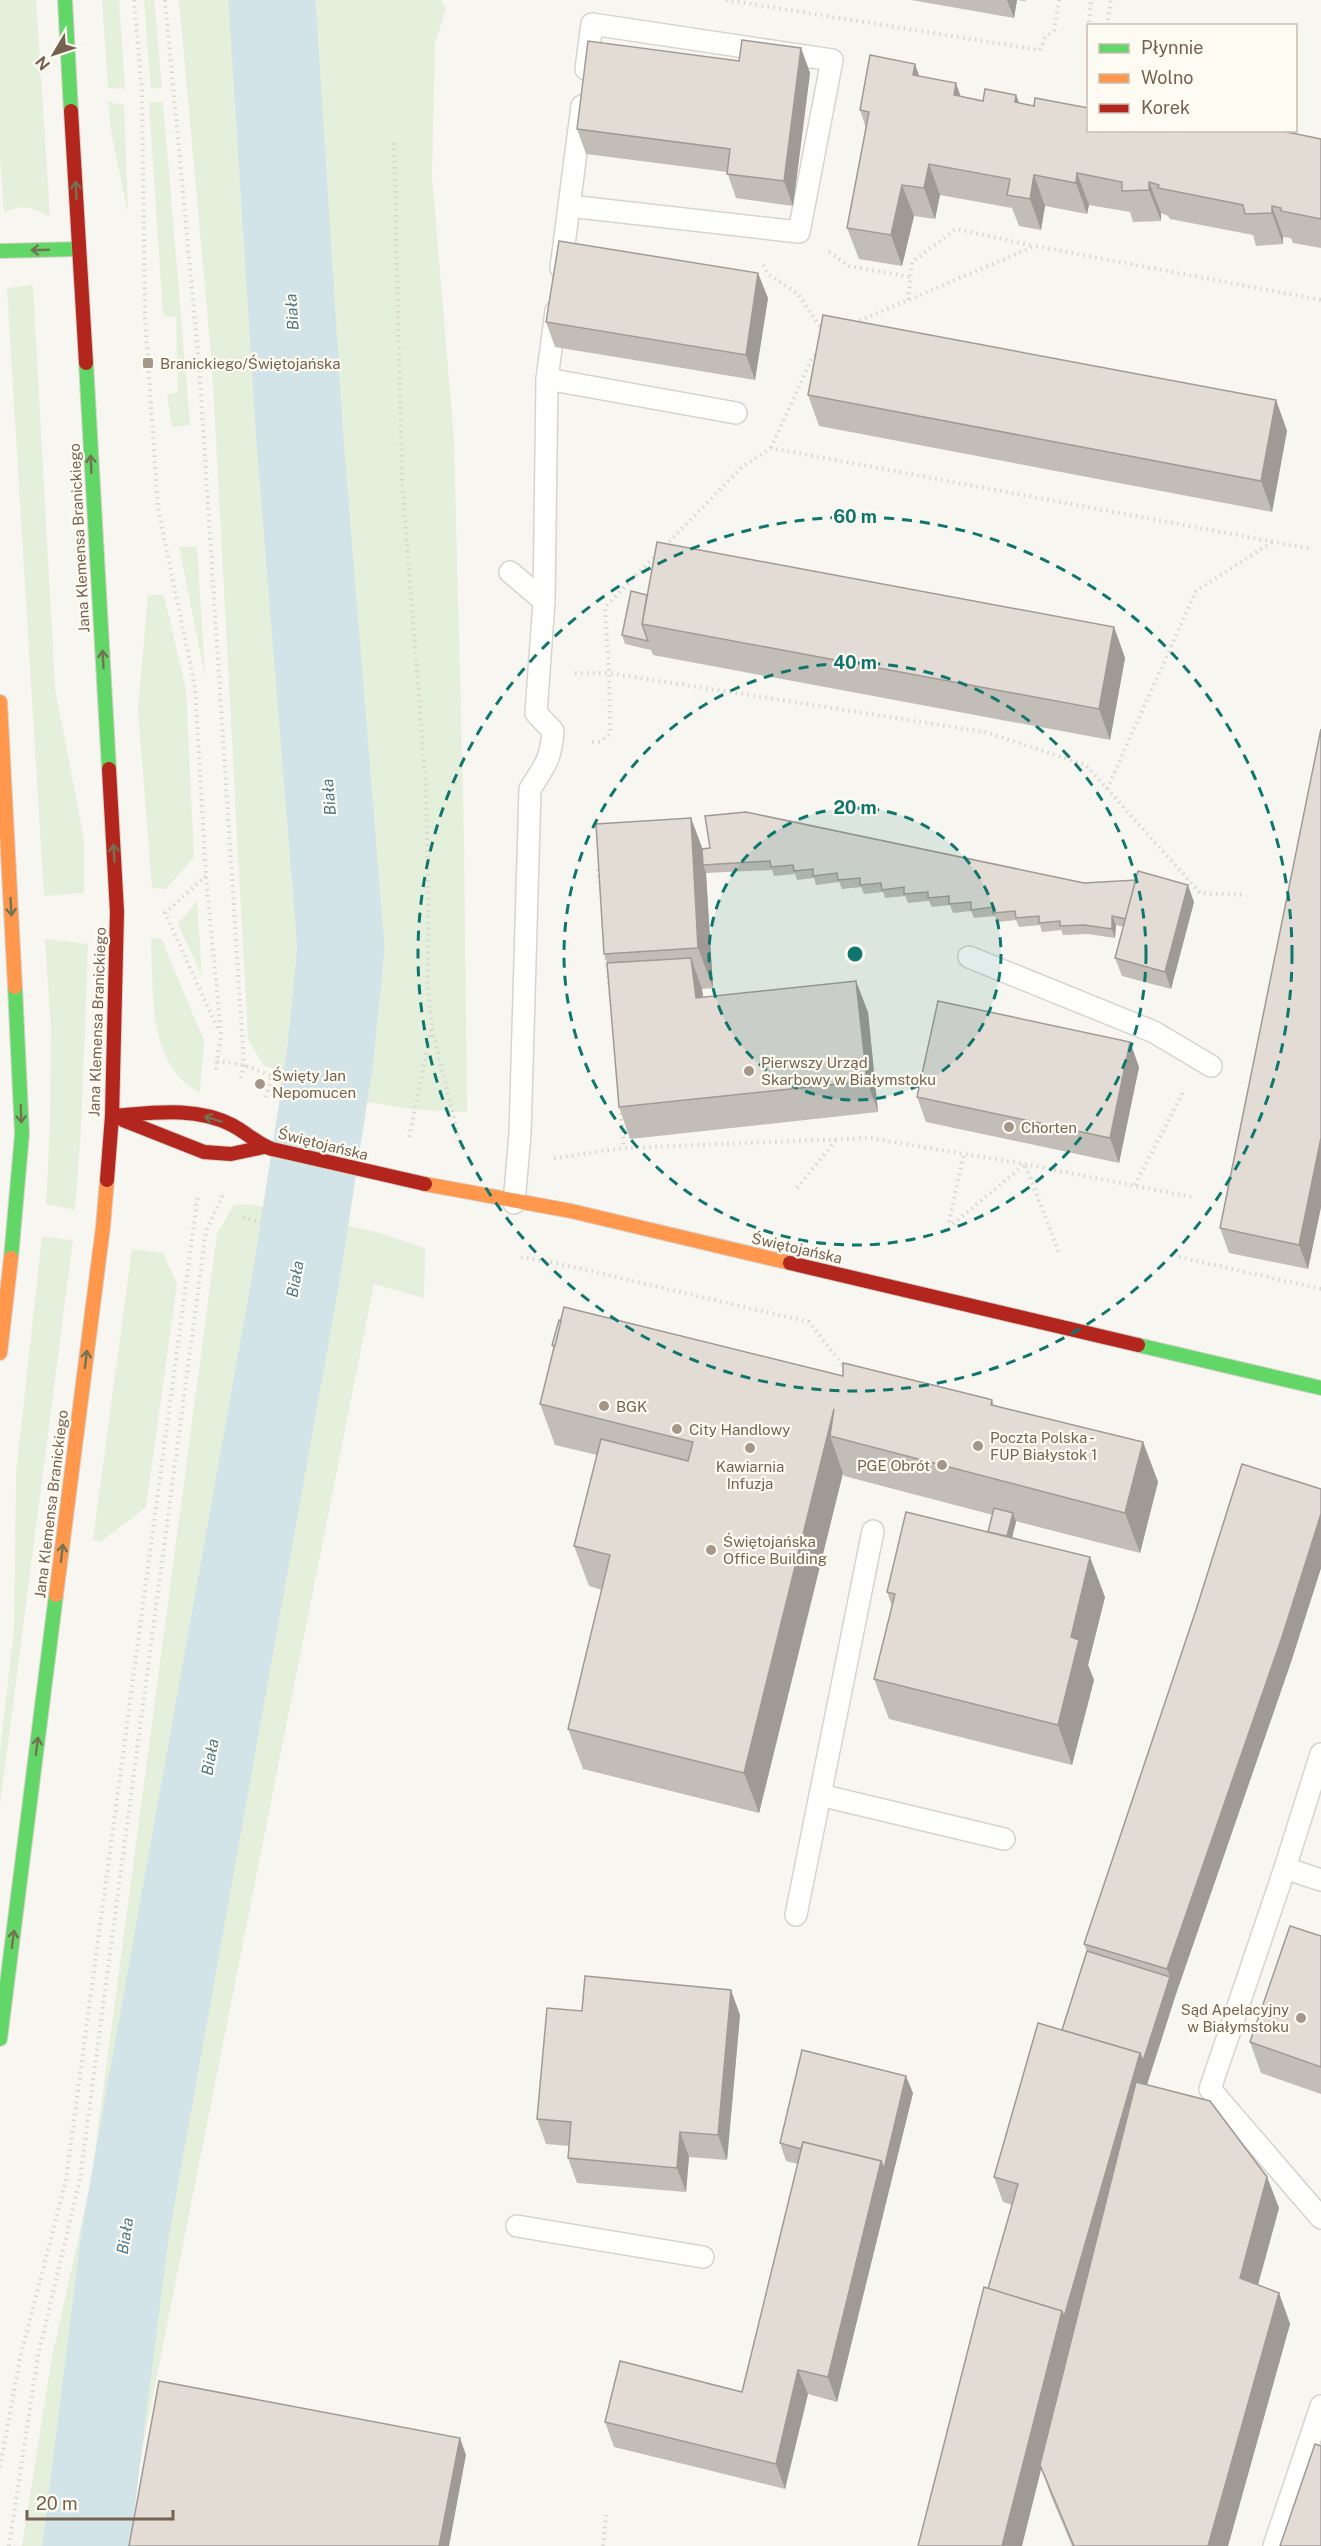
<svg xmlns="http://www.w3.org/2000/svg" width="1321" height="2546" font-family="'Public Sans',sans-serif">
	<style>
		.green { fill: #e4efdc }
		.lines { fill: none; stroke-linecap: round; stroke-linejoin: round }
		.river { stroke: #d2e4e8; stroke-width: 87 }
		.lane-casing { stroke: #d8d3ce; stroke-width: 24 }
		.fast-casing { stroke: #d6d2cb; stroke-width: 16 }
		.slow-casing { stroke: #d6d2cb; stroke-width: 16 }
		.jam-casing { stroke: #d6d2cb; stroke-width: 16 }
		.path { stroke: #dad6d1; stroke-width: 4; stroke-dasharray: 1.5 4.5; stroke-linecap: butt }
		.lane { stroke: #fefefd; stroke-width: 21 }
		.fast { stroke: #63d668; stroke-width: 14 }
		.slow { stroke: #ff974d; stroke-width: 14 }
		.jam { stroke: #b3261e; stroke-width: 14 }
		.wall { fill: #c3bdb7 }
		.shaded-wall { fill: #9f9a95 }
		.building { fill: #e3dcd5; stroke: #9f9a95; stroke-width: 1.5 }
		.oneway { stroke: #737354 }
		.ring { fill: none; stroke: #0f766e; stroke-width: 3; stroke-dasharray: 10 8 }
		.poi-dot { fill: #a49689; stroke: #fefbf3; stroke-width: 2 }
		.labels { text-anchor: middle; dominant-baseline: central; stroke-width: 4.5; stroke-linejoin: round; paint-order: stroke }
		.poi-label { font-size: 15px; fill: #766251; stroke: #fefbf3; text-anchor: start }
		.street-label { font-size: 15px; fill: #766251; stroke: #fefbf3 }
		.water-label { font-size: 16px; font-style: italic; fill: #4c7786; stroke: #fefbf3 }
		.centre { fill: #0f766e; stroke: #fefbf3; stroke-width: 3 }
		.ring-label { font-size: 18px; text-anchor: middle; font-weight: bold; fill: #0f766e; stroke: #fefbf3; stroke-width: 4.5; stroke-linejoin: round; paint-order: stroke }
	</style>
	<rect width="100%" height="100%" fill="#f8f6f0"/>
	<g class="green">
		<path d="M0,0h36l14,217c-19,-11 -26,-13 -46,-5l-4,-56z"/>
		<path d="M102,0h17l6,89 -17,-1z"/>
		<path d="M144,0h10l8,87 -11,2z"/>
		<path d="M179,0h262l5,9 -11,34 -3,133 22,264 10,397 3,275 -49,-2 -93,-15 -19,-46 11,47 -39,-8 5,-17 -19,-5 -16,-27 -36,-673z"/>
		<path d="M108,102l16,3 4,108 -17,-82z"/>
		<path d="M149,102h14l27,323 -18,2 -5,-32 11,-3 -2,-75 -13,-2z"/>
		<path d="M33,285l22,404 29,150v54l-40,3 -37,-608z"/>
		<path d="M179,546l18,1 8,130z"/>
		<path d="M164,595l22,95 8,167 -28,32 -14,-1 -14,-178 10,-115z"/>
		<path d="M197,901l5,75 -24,-52z"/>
		<path d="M161,938l43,103 -4,52c-54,-30 -46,-100 -49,-154z"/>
		<path d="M45,939l43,5 -7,186 -6,80 -29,-6 4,-77 1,-99z"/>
		<path d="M250,1204l130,29 45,15 -1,50 -50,-14 -251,1262h-101l30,-189 39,-175 126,-948 17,-29z"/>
		<path d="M42,1237l31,3 -73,565v-56l14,-118 2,-157z"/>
		<path d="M132,1249l31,4 14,31 -31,223 -46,35 -7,-2z"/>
	</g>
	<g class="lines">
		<path class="river" d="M86,2546l39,-312 172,-962 33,-214 11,-110 -41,-507 -28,-441"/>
		<g class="lane-casing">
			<g id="lane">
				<path d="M569,206l230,26 33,-172 -240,-36 -6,45"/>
				<path d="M561,268l21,-162"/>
				<path d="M547,379l189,34"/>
				<path d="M510,572l34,29"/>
				<path d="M969,957l185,75 57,34"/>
				<path d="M514,1203l6,-69 10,-345c15,-24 21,-29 23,-58l-17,-18 8,-112 3,-222 9,-68"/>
				<path d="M1321,1754l-36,114 36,12"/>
				<path d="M820,1795l184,44"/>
				<path d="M1285,1868l-75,221 111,129"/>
				<path d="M796,1915l77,-384"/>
				<path d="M517,2226l186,31"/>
				<path d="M1274,2546l47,-140"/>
			</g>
		</g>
		<g class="fast-casing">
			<g id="fast">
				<path d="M65,0l6,111"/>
				<path d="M0,251l79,-2"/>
				<path d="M86,363l23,406"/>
				<path d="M11,1258l11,-124 -7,-147"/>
				<path d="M1138,1345l183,43"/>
				<path d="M0,2039l56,-444"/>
			</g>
		</g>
		<g class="slow-casing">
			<g id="slow">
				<path d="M0,702l15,285"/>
				<path d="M425,1184l146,27 219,52"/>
				<path d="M0,1353l11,-95"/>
				<path d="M56,1595l47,-368 4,-47"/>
			</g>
		</g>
		<g class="jam-casing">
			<g id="jam">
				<path d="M71,111l15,252"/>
				<path d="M112,1116c40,-3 83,-10 120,9 14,7 25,19 40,24l153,35"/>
				<path d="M123,1120l81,32 27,2 33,-7"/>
				<path d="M107,1180l5,-64 5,-204 -8,-143"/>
				<path d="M790,1263l348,82"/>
			</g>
		</g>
		<g class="path">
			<path d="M134,0l8,91 3,226 13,191 37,179 11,189 15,158 -6,40"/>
			<path d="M165,0l34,364 45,701 -4,16"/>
			<path d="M726,0l314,50 5,-12 9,-8 5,-30"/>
			<path d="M1089,22l2,-22"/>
			<path d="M1107,26l4,-26"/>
			<path d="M394,143l8,337 24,308 3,139 -2,53 5,46 -23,112"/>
			<path d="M829,252l20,14 61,11"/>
			<path d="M763,265l5,9 30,20 25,37"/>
			<path d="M908,300l4,-38 44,-33 78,17"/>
			<path d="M854,323l181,-77 286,54"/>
			<path d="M771,448l41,-90 6,-6"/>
			<path d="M665,546l77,-79 29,-19 541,101"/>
			<path d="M658,553l-53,54 4,66 376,59 101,33 114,128 46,2"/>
			<path d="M575,673h34l1,61 -10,8h-11"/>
			<path d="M1107,789l89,-198 76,-49"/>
			<path d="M598,869l3,25"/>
			<path d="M206,876l-41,37 54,118"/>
			<path d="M606,958l5,46"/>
			<path d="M432,1029l29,118"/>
			<path d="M217,1061l27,4 28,11 -6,21"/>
			<path d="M620,1107l4,41"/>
			<path d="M554,1158l70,-10 245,-10 156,26 166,33"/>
			<path d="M1135,1185l49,-95"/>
			<path d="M797,1188l40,-49"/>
			<path d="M243,1217l20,6"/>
			<path d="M949,1222l15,-69"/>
			<path d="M953,1224l72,-60 34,89"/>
			<path d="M521,1257l35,6 253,59 34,43"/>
			<path d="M1179,1257l142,32"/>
			<path d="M0,2467l20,-109 46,-178 132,-986"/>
			<path d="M9,2546l29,-190 42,-177 126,-948 17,-36"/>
			<path d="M603,2546l3,-31"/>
		</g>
		<use href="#lane" class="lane"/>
		<use href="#fast" class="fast"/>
		<use href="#slow" class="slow"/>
		<use href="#jam" class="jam"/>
	</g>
	<g class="wall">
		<path d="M911,0h115l-1,1 -8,-1 -3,18z"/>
		<path d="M801,48l9,25 -17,133 -57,-8 -9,-26 -141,-18 -9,-25 162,-68z"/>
		<path d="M919,76l41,20 23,5 33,-6 3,8 15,3 54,2 233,31v109l-28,-5 -2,-5 -8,-1v7l-27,2 -3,-11 -83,-16 -2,-3 -7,-3v8l-28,1 -3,-10 -41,-7 -2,9 -42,-8 -4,24 -22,-4 -7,-18 -72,-13 -5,24 -21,-3 -12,50 -43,-7 -12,-31 19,-100 -6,-18z"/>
		<path d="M768,298l-13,82 -200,-33 -9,-25z"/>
		<path d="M808,395l468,5 11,31 -15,81 -453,-86z"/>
		<path d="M647,595l467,32 11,31 -15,82 -457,-85 -2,-5 -26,-6 -3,-9z"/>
		<path d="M1321,729v478l-13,62 -79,-16 -9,-25z"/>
		<path d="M702,849l382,34 110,19 -23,87 -49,-13 -7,-18 9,-31 -8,-2 -1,13 -27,-4 -25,1 -2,-5 -19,2 -2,-7 -21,2 -3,-7 -19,2 -2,-6 -21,2 -3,-7 -18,2 -3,-8 -18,2 -3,-6 -21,2 -3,-7 -20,2 -2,-6 -19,2 -3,-7 -19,2 -3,-7 -23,3 -2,-7 -17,2 -2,-6 -21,2 -2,-6 -66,3 7,115 -11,1 1,9 165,14 10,100 -248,27 -11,-32 -12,-144 -3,-9z"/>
		<path d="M1130,1042l9,25 -20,96 -193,-41 -9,-25z"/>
		<path d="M552,1345l291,31 149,24 2,5 149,37 15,40 -18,71 -125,-32 1,1 -4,16 93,59 -17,68 6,15 -22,85 -183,-46 -15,-40 18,-73 -5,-14 101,-60 5,-17 -149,-39 -1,-3 -84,340 -176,-44 -15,-40 34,-139 -13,-4 -15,-40 23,-91 -42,-10 -15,-41 14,-53z"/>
		<path d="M1321,1489v79l-30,94 -115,332 -29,91 120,92 12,31 -21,77 21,8 11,31 -62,222h-156l-21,-50 -10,-28 -53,-179 24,-84 -9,-3 -9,-25 68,-147 25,-79 -3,-7z"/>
		<path d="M1321,1936v158l-60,-21 -11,-31z"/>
		<path d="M582,2011l158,4 -13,145 -38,-3 -3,35 -109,-9 -9,-25 1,-12 -23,-2 -9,-25z"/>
		<path d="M913,2093l-76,309 -29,-8 -23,95 -171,-42 -9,-25 137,-30 56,-228 -12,-3 -6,-18z"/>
	</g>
	<g class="shaded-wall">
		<path d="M1007,0h10l-3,18z"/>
		<path d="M801,48l9,25 -17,133 -9,-25z"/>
		<path d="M915,64l11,31 -13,-20z"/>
		<path d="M956,83l11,32 -13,-20z"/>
		<path d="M1016,95l12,31 -13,-24z"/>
		<path d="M929,164l11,31 -5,24 -11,-31z"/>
		<path d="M1077,173l12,32 -2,9 -11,-31z"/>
		<path d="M1034,175l11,31 -4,24 -11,-31z"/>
		<path d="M1149,182l12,31v8l-12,-31z"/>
		<path d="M902,185l12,31 -12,50 -11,-31z"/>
		<path d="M1272,206l11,31v7l-11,-31z"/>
		<path d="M758,273l10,25 -13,82 -9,-25z"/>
		<path d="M1276,400l11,31 -15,81 -11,-31z"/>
		<path d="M1114,627l11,31 -15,82 -11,-31z"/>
		<path d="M691,818l15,40 -3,7 3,8 7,115 -15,-40z"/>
		<path d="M1188,885l6,17 -23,87 -6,-17z"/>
		<path d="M1112,916l4,9 -1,13 -3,-9z"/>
		<path d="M691,958l11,31 6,41 -12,-32z"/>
		<path d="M856,981l12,31 10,100 -11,-31z"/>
		<path d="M1130,1042l9,25 -20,96 -9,-25z"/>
		<path d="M1321,1138v69l-13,62 -9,-24z"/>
		<path d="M834,1409l-4,27 13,37 -84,340 -15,-40z"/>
		<path d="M1143,1442l15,40 -18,71 -15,-40z"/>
		<path d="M1013,1513l3,9 -13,50 -3,-9z"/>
		<path d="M1321,1514v54l-30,94 -115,332 -27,84 -76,264 -51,204h-20l60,-235 78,-258 30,-76 -3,-8z"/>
		<path d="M1090,1557l15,40 -17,68 6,15 -22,85 -14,-40 13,-88z"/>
		<path d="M731,1990l9,25 -13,145 -9,-25z"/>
		<path d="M906,2076l7,17 -76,309 -9,-25 53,-216z"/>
		<path d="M680,2132l9,25 -3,35 -9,-24z"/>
		<path d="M1267,2177l12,31 -28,102 -11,-32z"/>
		<path d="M1279,2293l11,31 -62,222h-20z"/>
		<path d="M798,2370l10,24 -23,95 -9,-25z"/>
		<path d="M460,2438l6,17 -17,91h-10z"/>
	</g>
	<g class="building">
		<path d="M742,40l59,8 -17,133 -57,-7 3,-25 -153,-20 11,-88 151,20z"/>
		<path d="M870,55l45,9 -2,11 43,8 -2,12 29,6 2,-12 31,6 -1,7 19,4 1,-8 53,10 1,-1v23h188l44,9v80l-40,-8v-3l-9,-2v7l-27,1 -2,-9 -85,-17 1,-3 -10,-3v8l-27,1v-9l-45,-9 -1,10 -42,-8 -4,24 -23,-4 3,-16 -81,-15 -5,24 -22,-3 -11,50 -44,-7 22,-116 -9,-2z"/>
		<path d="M559,241l199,32 -12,82 -200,-33z"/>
		<path d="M823,315l453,85 -15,81 -453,-86z"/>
		<path d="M657,542l457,85 -15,82 -457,-85z"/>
		<path d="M631,591l16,4 -5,29 6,17 -26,-6z"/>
		<path d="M1321,729v409l-22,107 -79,-17z"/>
		<path d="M746,812l338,71 52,-3 -10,39 -14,-3v13l-28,-4 -24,1v-5l-21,2v-7l-23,2 -1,-7 -22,2v-6l-22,3v-8l-22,2v-8l-21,2v-6l-24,2v-7l-22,3 -1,-7 -21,2v-7l-22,2 -1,-7 -24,3v-7l-19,2 -1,-6 -22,2 -1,-6 -67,4 -1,-16 8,-1 -5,-32z"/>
		<path d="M691,818l7,130 -94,6 -8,-130z"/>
		<path d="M1138,871l50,14 -23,87 -50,-14z"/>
		<path d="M691,958l5,40 160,-17 11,100 -248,26 -12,-144z"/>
		<path d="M938,1001l192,41 -20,96 -193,-41z"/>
		<path d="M564,1307l279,69v-13l5,1 141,35 3,1 -1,5 152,37 -18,71 -295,-77 4,-27 -90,364 -176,-44 42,-174 -36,-9 27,-107 87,22 5,-19 -153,-38z"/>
		<path d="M559,1320l2,1 -6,25 -3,-1z"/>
		<path d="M1242,1464l79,25v25l-39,123 -115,332 -83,-25 112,-334z"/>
		<path d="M994,1508l19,5 -6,23 -19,-4z"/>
		<path d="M906,1512l184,45 -19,80 8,3 -21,85 -184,-46 21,-85 -8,-2z"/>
		<path d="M1290,1926l31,10v131l-71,-25z"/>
		<path d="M1087,1951l83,26 -27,84 -3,-8 -78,-23z"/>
		<path d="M585,1976l146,14 -13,145 -38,-3 -3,36 -109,-10 3,-36 -34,-3 10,-111 35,3z"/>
		<path d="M1038,2023l102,30 -76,264 -2,-6 -74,-22 30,-105 -24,-7z"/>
		<path d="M802,2050l104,26 -22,93 -3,-8 -78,-19 -2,7 -21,-6z"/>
		<path d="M1136,2082l74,19 57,76 -27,101 39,15 -71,253h-134l-34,-81z"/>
		<path d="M803,2142l78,19 -53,216 -30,-7 -22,94 -171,-42 15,-61 122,31z"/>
		<path d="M984,2287l78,24 -60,235h-84z"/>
		<path d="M159,2381l301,57 -21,108h-310z"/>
		<path d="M1315,2444l6,2v100h-41z"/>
	</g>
	<defs><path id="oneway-shaft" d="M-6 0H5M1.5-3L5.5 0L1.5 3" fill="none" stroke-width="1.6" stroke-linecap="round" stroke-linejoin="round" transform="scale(1.5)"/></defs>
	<g class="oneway">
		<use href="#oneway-shaft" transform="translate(76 190) rotate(-93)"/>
		<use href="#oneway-shaft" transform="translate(40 250) rotate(178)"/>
		<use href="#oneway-shaft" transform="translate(91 464) rotate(-93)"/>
		<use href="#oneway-shaft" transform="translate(103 659) rotate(-93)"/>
		<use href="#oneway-shaft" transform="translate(114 853) rotate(-93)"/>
		<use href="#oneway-shaft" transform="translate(11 907) rotate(87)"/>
		<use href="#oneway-shaft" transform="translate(21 1114) rotate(88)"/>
		<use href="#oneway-shaft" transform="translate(213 1119) rotate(-163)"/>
		<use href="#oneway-shaft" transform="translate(86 1359) rotate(-83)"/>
		<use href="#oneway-shaft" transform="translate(62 1553) rotate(-83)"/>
		<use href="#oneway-shaft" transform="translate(37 1746) rotate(-83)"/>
		<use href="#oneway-shaft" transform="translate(13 1939) rotate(-83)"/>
	</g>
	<circle cx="855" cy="954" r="146" fill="#0f766e" fill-opacity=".12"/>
	<g class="ring">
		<circle cx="855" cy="954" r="146"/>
		<circle cx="855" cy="954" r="291"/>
		<circle cx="855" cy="954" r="437"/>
	</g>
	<g class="poi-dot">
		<rect x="142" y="357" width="12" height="12" rx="3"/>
		<circle cx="749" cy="1071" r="6"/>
		<circle cx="260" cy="1084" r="6"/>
		<circle cx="1009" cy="1127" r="6"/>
		<circle cx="604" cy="1406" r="6"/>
		<circle cx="677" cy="1429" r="6"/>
		<circle cx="978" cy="1446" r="6"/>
		<circle cx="750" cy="1448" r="6"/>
		<circle cx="942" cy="1465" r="6"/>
		<circle cx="711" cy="1550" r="6"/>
		<circle cx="1301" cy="2018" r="6"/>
	</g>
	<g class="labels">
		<g class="poi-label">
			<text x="160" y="363">Branickiego/Świętojańska</text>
			<text x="761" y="1062">Pierwszy Urząd<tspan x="761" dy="17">Skarbowy w Białymstoku</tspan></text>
			<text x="272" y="1075">Święty Jan<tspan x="272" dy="17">Nepomucen</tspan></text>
			<text x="1021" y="1127">Chorten</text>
			<text x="616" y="1406">BGK</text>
			<text x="689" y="1429">City Handlowy</text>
			<text x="990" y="1437">Poczta Polska -<tspan x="990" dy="17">FUP Białystok 1</tspan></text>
			<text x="930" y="1465" text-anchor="end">PGE Obrót</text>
			<text x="750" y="1466" text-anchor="middle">Kawiarnia<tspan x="750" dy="17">Infuzja</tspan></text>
			<text x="723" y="1541">Świętojańska<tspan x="723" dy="17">Office Building</tspan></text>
			<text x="1289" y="2009" text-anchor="end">Sąd Apelacyjny<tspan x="1289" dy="17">w Białymstoku</tspan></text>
		</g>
		<g class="street-label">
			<text transform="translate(79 538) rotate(-93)">Jana Klemensa Branickiego</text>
			<text transform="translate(97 1022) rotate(-88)">Jana Klemensa Branickiego</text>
			<text transform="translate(323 1144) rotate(14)">Świętojańska</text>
			<text transform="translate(797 1248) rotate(13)">Świętojańska</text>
			<text transform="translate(51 1504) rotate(-83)">Jana Klemensa Branickiego</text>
		</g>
		<g class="water-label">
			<text transform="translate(292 312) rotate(-94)">Biała</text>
			<text transform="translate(329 797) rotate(-95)">Biała</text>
			<text transform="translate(295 1279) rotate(-80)">Biała</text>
			<text transform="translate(210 1757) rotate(-80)">Biała</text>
			<text transform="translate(125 2236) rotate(-81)">Biała</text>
		</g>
	</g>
	<circle cx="855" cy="954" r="9" class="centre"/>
	<g class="ring-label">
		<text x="855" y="523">60 m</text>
		<text x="855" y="669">40 m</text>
		<text x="855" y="814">20 m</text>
	</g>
	<rect x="1087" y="24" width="210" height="108" fill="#fefbf3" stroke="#c8beb2" stroke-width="1.5"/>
	<rect x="1099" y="44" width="30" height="9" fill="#63d668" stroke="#c8beb2" stroke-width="1.5"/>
	<text x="1141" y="54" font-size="18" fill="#766251">Płynnie</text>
	<rect x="1099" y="74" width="30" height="9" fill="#ff974d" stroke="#c8beb2" stroke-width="1.5"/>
	<text x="1141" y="84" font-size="18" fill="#766251">Wolno</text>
	<rect x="1099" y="104" width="30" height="9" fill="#b3261e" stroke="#c8beb2" stroke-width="1.5"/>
	<text x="1141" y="114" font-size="18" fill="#766251">Korek</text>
	<g transform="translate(54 54) rotate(231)" stroke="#fefbf3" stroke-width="4.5" paint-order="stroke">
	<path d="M0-4.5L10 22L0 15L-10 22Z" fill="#766251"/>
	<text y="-9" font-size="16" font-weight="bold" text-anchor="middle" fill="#766251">N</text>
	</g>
	<path d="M27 2510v9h146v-9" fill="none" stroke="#766251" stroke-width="3"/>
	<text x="36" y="2510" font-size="18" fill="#766251" stroke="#fefbf3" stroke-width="4.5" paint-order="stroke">20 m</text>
</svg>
